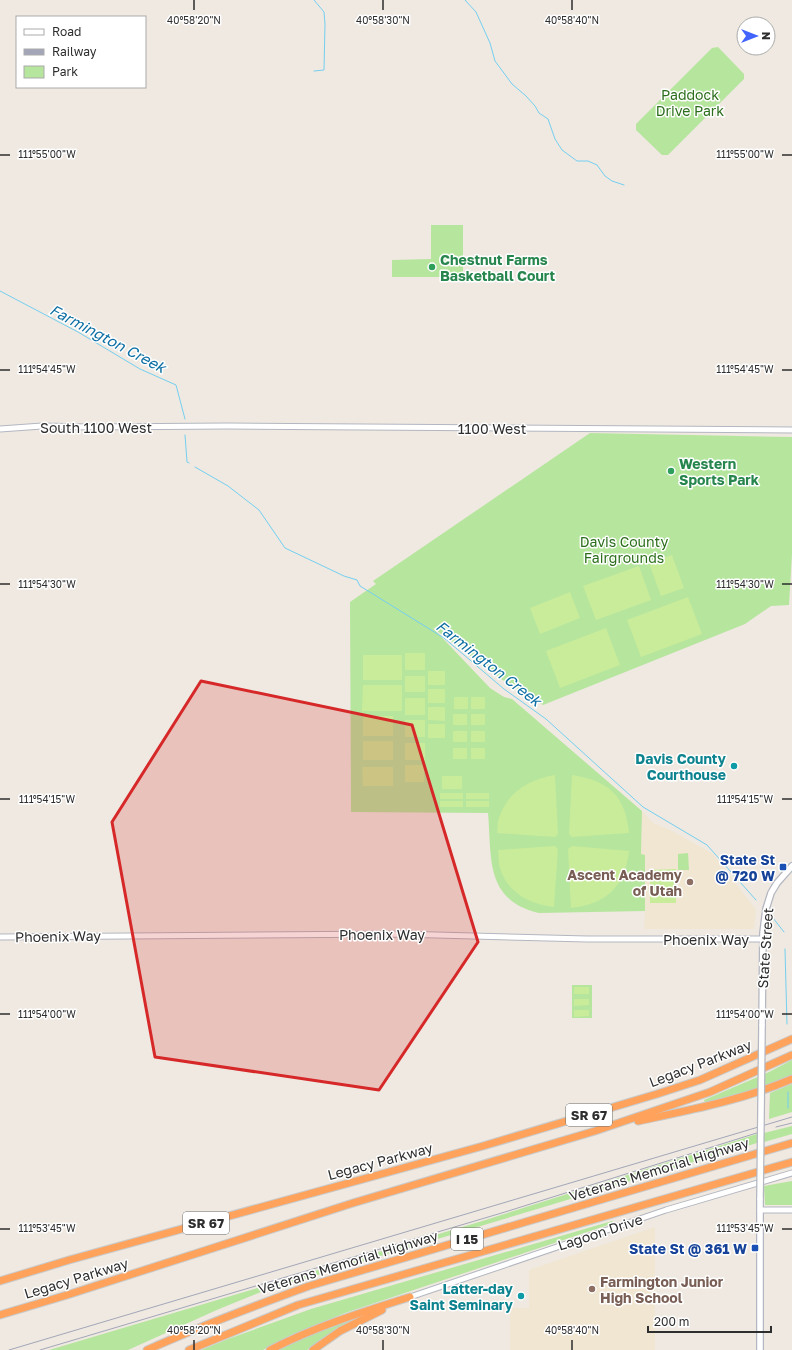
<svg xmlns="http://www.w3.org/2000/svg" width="792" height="1350" font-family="'Golos Text',sans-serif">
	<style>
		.education { fill: #f0e6d1 }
		.green { fill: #b6e59e }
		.pitch { fill: #c9ec9a }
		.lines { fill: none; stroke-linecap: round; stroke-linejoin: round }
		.stream { stroke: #75cff0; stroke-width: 1 }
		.tertiary-casing { stroke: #b4b7c1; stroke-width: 7 }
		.secondary-casing { stroke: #b4b7c1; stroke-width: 8 }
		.motorway-casing { stroke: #c9c9c9; stroke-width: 9 }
		.tertiary { stroke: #fff; stroke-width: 5 }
		.secondary { stroke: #fff; stroke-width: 5.5 }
		.motorway { stroke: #ffa35c; stroke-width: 7 }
		.rail { stroke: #a3a6b8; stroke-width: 1 }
		.secondary-bridge-casing { stroke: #b4b7c1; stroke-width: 8; stroke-linecap: butt }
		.secondary-bridge { stroke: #fff; stroke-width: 5.5 }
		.marked { fill: #d62828; fill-opacity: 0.2; stroke: #d62828; stroke-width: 3; stroke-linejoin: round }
		.ticks { fill: none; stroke: #2e2e2e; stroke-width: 1.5 }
		.leisure-dot { fill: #2e9e5b; stroke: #fff; stroke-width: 1.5 }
		.culture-dot { fill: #0f9aa8; stroke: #fff; stroke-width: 1.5 }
		.transit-dot { fill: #1a4fb4; stroke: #fff; stroke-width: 1.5 }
		.education-dot { fill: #8d6e63; stroke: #fff; stroke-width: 1.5 }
		.labels { text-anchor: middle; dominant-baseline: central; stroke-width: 3; stroke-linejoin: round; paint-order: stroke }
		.shield { fill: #fff; stroke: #6d6d6d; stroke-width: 1 }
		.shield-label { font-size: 13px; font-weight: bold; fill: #2e2e2e }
		.park-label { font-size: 14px; fill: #2c6e1b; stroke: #fff }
		.leisure-label { font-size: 14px; font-weight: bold; fill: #27864d; stroke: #fff; text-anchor: start }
		.street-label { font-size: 14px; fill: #2e2e2e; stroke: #fff }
		.culture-label { font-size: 14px; font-weight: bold; fill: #0d838f; stroke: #fff; text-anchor: end }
		.transit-label { font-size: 14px; font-weight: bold; fill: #164399; stroke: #fff; text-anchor: end }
		.education-label { font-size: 14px; font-weight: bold; fill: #785e54; stroke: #fff; text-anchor: end }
		.water-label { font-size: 15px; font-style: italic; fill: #0d6fa3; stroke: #fff }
		.ticks-label { font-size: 10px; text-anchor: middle; fill: #2e2e2e; stroke: #fff; stroke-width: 3; stroke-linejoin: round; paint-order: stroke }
	</style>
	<rect width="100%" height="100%" fill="#efe9e1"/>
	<g class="education">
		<path d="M642,811l11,12 19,8 41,23 43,56 -2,19h-110l1,-18 -4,-56z"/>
		<path d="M655,1227v123h-145v-42h19v-38z"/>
	</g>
	<g class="green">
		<path d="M718,47l26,27v5l-76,76h-6l-26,-25v-6l76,-76z"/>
		<path d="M431,225h32v52h-71v-17l39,-1z"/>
		<path d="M590,433l202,4v117l-3,51 -18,1 -26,18 -202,81 -42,-26 -69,-52 58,61 14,9 8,2 130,112 -1,43 4,1v56l-106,2c-55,-13 -47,-56 -51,-100l-137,-1 -1,-210 26,-18 -3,-3z"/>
		<path d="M688,853l1,17h-11v-16z"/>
		<rect x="572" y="985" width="20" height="33"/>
		<path d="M792,1060v15l-38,15 -49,13 -1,-3 65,-28z"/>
		<path d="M792,1084v28l-23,7 1,-26z"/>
		<path d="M792,1126v8l-28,8v-9z"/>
		<path d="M757,1134v9l-496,149 -42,17 -91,41h-79l430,-128z"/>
		<path d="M792,1181v24h-27l-1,-19z"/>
		<path d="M612,1221l2,2 -269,90 -56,23 -26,14h-62l27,-11 83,-30z"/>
		<path d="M375,1310l-34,18 -34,22h-33l11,-6z"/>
	</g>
	<g class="pitch">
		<path d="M672,555l12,33 -23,8 -12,-33z"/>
		<path d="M639,566l12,34 -55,20 -13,-34z"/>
		<path d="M570,592l10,26 -40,16 -10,-26z"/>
		<path d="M688,597l14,37 -61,23 -14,-37z"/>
		<path d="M606,628l14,37 -60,23 -14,-37z"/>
		<rect x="405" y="653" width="20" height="17"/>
		<rect x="363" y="655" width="39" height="25"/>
		<rect x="428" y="671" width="17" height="14"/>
		<rect x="405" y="676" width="20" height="16"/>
		<path d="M363,685h39v26h-40z"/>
		<rect x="428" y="689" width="17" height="14"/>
		<rect x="454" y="697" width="14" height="12"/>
		<rect x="471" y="697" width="14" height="12"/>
		<rect x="405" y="698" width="20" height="17"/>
		<path d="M428,707h17v14l-17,-1z"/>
		<rect x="453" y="714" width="14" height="11"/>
		<rect x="471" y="714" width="14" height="11"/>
		<rect x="363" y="716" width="30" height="20"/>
		<rect x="405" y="720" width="20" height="17"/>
		<rect x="428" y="724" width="17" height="14"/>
		<rect x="453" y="731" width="14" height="11"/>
		<rect x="471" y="731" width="14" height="11"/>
		<rect x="363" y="741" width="30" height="19"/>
		<rect x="405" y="743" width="20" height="17"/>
		<rect x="453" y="748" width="14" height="11"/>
		<rect x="471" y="748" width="14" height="11"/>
		<rect x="405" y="765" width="19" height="17"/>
		<path d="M362,767h31v19h-30z"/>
		<path d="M555,775l3,59 -3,3 -58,-4c1,-5 0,-11 2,-15 8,-26 31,-39 56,-43z"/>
		<path d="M572,775c37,6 53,20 57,58l-57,4 -3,-3z"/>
		<rect x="442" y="776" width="20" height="13"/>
		<rect x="440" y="793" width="23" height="6"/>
		<rect x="466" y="793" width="23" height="6"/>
		<rect x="440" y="801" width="23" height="6"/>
		<rect x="466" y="801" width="23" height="6"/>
		<path d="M555,846l3,3 -4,58c-23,-3 -44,-12 -53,-36 -3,-6 -2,-15 -3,-21z"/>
		<path d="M572,846l57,5c-4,36 -23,53 -58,57l-3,-59z"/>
		<path d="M676,869v34h-26v-33z"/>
		<rect x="574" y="987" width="15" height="7"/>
		<path d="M574,999h15v6l-15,1z"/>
		<path d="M574,1010h15v6l-15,1z"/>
	</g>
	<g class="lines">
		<g class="stream">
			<path d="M314,0l10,12 1,12 -1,46 -10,1"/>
			<path d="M465,0l11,12 14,31 5,18 17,23 14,12 9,10 4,7 9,6 7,20 7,11 15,11h11l9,4 8,11 7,5 12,4"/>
			<path d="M0,291l78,41 62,37 36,16 9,34"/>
			<path d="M185,435l2,27 2,1"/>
			<path d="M195,467l33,19 31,24 26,38 59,28 13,4 3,6 84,52 60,51 42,30 97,88 64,38 49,55"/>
			<path d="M773,918l11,14"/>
			<path d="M785,949l2,75"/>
			<path d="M788,1092v16"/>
		</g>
		<g class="tertiary-casing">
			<g id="tertiary">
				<path d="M0,429l42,-3 48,1 138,-1 564,4"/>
				<path d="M0,937l399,-3 188,5h176"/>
				<path d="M760,1210h32"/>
				<path d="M410,1297l256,-87 126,-37"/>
			</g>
		</g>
		<g class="secondary-casing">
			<g id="secondary">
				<path d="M762,1026l1,-93 3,-24 5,-16 6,-10 15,-17"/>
				<path d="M760,1350v-152"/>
			</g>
		</g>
		<g class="motorway-casing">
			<g id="motorway">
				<path d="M638,1121c52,-11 105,-21 154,-42"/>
				<path d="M0,1281l69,-21 414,-114 174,-52 43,-14 92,-41"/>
				<path d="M0,1315l67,-20 286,-92 242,-72 115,-39 82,-37"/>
				<path d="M147,1350c53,-24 107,-44 162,-64l483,-143"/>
				<path d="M189,1350l109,-45 494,-143"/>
				<path d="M270,1350c44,-23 92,-38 140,-53"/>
				<path d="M313,1350l27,-19 42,-21"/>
			</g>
		</g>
		<use href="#tertiary" class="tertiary"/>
		<use href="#secondary" class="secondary"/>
		<use href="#motorway" class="motorway"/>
		<g class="rail">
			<path d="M776,1127l16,-4"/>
			<path d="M9,1350l783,-233"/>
			<path d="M40,1350l465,-138 258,-81"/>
		</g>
		<g class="secondary-bridge-casing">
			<path id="secondary-bridge" d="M760,1198l2,-172"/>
		</g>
		<use href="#secondary-bridge" class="secondary-bridge"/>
	</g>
	<path class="marked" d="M201,681l211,44 66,217 -99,148 -224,-33 -43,-235z"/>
	<path class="ticks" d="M194,0v10M383,0v10M572,0v10M0,155h10M782,155h10M0,370h10M782,370h10M0,584h10M782,584h10M0,799h10M782,799h10M0,1014h10M782,1014h10M0,1229h10M782,1229h10M194,1340v10M383,1340v10M572,1340v10"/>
	<g class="leisure-dot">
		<circle cx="432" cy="267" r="4"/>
		<circle cx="671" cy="471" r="4"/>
	</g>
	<g class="culture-dot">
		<circle cx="734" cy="766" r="4"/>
		<circle cx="521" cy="1296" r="4"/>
	</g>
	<g class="transit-dot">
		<rect x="779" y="863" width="8" height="8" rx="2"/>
		<rect x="751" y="1244" width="8" height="8" rx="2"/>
	</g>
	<g class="education-dot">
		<circle cx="690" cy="882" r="4"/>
		<circle cx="592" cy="1289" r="4"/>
	</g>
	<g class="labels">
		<g class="shield">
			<rect x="566" y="1104" width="46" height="22" rx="3"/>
			<rect x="183" y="1212" width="46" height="22" rx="3"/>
			<rect x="451" y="1228" width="32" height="22" rx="3"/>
		</g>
		<g class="shield-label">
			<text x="589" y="1115">SR 67</text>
			<text x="206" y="1223">SR 67</text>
			<text x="467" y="1239">I 15</text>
		</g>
		<g class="park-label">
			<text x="690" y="94">Paddock<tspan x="690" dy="16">Drive Park</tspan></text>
			<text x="624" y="541">Davis County<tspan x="624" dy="16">Fairgrounds</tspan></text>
		</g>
		<g class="leisure-label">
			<text x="440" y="259">Chestnut Farms<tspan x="440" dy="16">Basketball Court</tspan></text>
			<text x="679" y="463">Western<tspan x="679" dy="16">Sports Park</tspan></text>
		</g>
		<g class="street-label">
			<text x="96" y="427">South 1100 West</text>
			<text x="492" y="428">1100 West</text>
			<text x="382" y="934">Phoenix Way</text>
			<text transform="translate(58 936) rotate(-1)">Phoenix Way</text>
			<text x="706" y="939">Phoenix Way</text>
			<text transform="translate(765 948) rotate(-86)">State Street</text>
			<text transform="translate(700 1063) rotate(-21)">Legacy Parkway</text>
			<text transform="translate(380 1161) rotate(-15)">Legacy Parkway</text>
			<text transform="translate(659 1169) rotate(-17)">Veterans Memorial Highway</text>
			<text transform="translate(600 1232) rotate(-18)">Lagoon Drive</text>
			<text transform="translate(348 1262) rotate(-17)">Veterans Memorial Highway</text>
			<text transform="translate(76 1278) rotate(-17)">Legacy Parkway</text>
		</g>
		<g class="culture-label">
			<text x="726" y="758">Davis County<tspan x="726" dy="16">Courthouse</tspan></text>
			<text x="513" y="1288">Latter-day<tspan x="513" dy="16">Saint Seminary</tspan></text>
		</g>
		<g class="transit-label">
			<text x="775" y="859">State St<tspan x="775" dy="16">@ 720 W</tspan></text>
			<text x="747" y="1248">State St @ 361 W</text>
		</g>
		<g class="education-label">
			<text x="682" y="874">Ascent Academy<tspan x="682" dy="16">of Utah</tspan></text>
			<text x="600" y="1281" text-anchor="start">Farmington Junior<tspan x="600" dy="16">High School</tspan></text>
		</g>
		<g class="water-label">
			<text transform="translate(108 338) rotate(28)">Farmington Creek</text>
			<text transform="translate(489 663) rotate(38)">Farmington Creek</text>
		</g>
	</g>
	<g class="ticks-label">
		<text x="194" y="24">40°58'20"N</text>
		<text x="383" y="24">40°58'30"N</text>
		<text x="572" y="24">40°58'40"N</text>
		<text x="745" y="158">111°55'00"W</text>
		<text x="47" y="158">111°55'00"W</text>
		<text x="745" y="373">111°54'45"W</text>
		<text x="47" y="373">111°54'45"W</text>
		<text x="745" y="588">111°54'30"W</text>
		<text x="47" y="588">111°54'30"W</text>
		<text x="745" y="803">111°54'15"W</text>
		<text x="47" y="803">111°54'15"W</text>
		<text x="745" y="1018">111°54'00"W</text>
		<text x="47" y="1018">111°54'00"W</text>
		<text x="47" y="1232">111°53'45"W</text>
		<text x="745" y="1232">111°53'45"W</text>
		<text x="194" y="1334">40°58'20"N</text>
		<text x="383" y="1334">40°58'30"N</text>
		<text x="572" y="1334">40°58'40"N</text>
	</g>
	<rect x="16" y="16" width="130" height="72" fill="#ffffff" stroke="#ababab"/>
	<rect x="24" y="29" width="20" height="6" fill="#ffffff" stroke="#ababab"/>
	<text x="52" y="36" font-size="12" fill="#2e2e2e">Road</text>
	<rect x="24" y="49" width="20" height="6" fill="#a3a6b8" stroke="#ababab"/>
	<text x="52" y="56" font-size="12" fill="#2e2e2e">Railway</text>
	<rect x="24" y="66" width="20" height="12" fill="#b6e59e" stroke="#ababab"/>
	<text x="52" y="76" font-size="12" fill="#2e2e2e">Park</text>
	<g transform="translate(756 36) rotate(90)"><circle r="19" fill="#ffffff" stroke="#ababab"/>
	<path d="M0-3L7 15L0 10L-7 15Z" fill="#4264fb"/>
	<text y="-6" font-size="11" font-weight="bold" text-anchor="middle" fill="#2e2e2e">N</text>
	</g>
	<path d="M648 1326v6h123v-6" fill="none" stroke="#2e2e2e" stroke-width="2"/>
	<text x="654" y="1326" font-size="12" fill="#2e2e2e" stroke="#ffffff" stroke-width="3" paint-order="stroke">200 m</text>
</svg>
